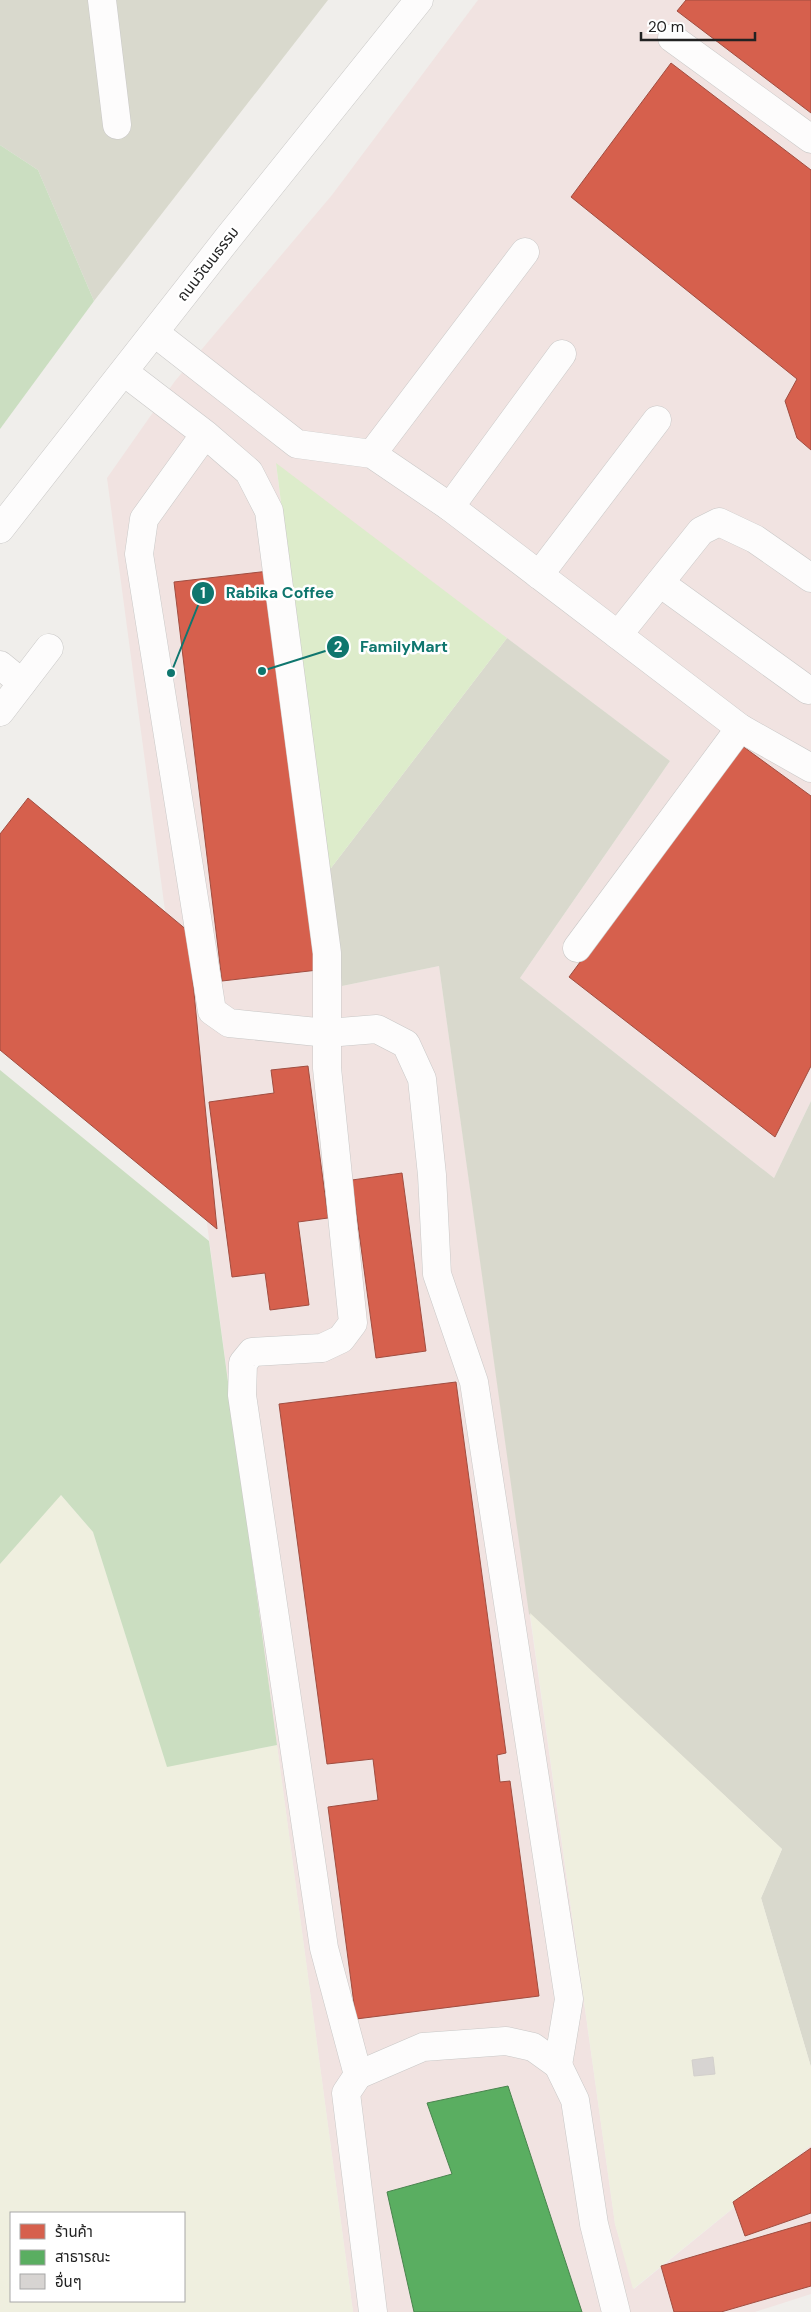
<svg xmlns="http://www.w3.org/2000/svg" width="811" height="2312" font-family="'DM Sans','Noto Sans Thai',sans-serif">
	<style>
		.commercial { fill: #f1e3e1 }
		.construction { fill: #d9d9cd }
		.farmland { fill: #efefdf; fill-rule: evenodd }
		.grass { fill: #ddeccb }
		.forest { fill: #cbdec1 }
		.shops { fill: #d6604d; stroke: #a04d40 }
		.public { fill: #5aae61; stroke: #49844e }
		.building { fill: #d7d4d2; stroke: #d3d0cc }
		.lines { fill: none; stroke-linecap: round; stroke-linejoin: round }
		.minor-casing { stroke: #c9c8c7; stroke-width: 29 }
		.minor { stroke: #fdfcfc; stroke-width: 28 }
		.labels { text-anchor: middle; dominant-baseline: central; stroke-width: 5; stroke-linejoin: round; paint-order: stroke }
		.street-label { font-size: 15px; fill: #222; stroke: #fff }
		.leader { fill: none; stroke: #0f766e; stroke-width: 2 }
		.callout-dot { fill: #0f766e; stroke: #fff; stroke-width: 2 }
		.mark-label { font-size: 15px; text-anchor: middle; font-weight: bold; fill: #fff }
		.callout-label { font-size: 16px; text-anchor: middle; font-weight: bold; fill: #0f766e; stroke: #fff; stroke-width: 5; stroke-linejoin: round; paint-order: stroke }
	</style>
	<rect width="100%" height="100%" fill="#f0eeeb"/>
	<path class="commercial" d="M478,0h333v1101l-37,77 -254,-200 150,-217 -394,-297 66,522 97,-20 176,1258 19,65 177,-144v149l-56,18h-402l-246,-1834 68,-97 157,-186z"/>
	<g class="construction">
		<path d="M0,0h328l-234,301 -56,-131 -38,-25z"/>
		<path d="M507,638l163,123 -150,217 254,200 37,-77v966l-50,-169 21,-49 -253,-235 -90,-648 -97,20 -14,-114z"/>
	</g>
	<g class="farmland">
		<path d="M60,1494l33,38 74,234 110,-21 76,567h-353v-748zM11,2213h173v88h-173z"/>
		<path d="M530,1613l252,236 -21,49 50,169v78l-178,144 -18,-65z"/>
	</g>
	<path class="grass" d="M276,463l231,175 -179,234z"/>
	<g class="forest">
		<path d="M0,145l38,25 56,131 -94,128z"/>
		<path d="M0,1070l209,171 68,504 -110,22 -74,-235 -32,-37 -61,69z"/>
	</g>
	<g class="shops">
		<path d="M686,0h125v113l-134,-102z"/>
		<path d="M671,63l140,107v280l-14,-12 -12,-37 12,-22 -226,-182z"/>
		<path d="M269,571l49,399 -96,11 -48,-399z"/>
		<path d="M741,745l70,51v270l-36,71 -206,-160z"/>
		<path d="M28,798l160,133 29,298 -217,-179v-216z"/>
		<path d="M308,1066l20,152 -30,4 11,83 -39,5 -5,-37 -33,4 -23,-175 65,-9 -3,-23z"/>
		<path d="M402,1173l24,178 -50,7 -24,-178z"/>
		<path d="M456,1382l50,371 -9,2 3,27 10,-1 29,215 -183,23 -28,-212 50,-7 -5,-41 -46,5 -48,-360z"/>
		<path d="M811,2148v65l-66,23 -12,-34z"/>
		<path d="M811,2222v64l-90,26h-47l-13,-46z"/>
	</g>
	<path class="public" d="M508,2086l74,226h-168l-27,-120 65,-18 -25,-71z"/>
	<path class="building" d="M713,2057l2,17 -21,2 -2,-16z"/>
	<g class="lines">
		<g class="minor-casing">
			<g id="minor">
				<path d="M102,0l15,125"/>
				<path d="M672,38l139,101"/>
				<path d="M155,333l142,111 75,10 78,53 290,221 71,40"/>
				<path d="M124,372l81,62 44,38 20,39 58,442v80l-98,-10 -17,-12 -73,-457 5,-35 61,-85"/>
				<path d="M372,454l153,-202"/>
				<path d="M450,507l112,-153"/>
				<path d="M0,529l228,-291 191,-238"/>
				<path d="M539,575l118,-155"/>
				<path d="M660,583l148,107"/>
				<path d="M618,635l83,-104 18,-9 36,17 56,39"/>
				<path d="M0,665l22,18"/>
				<path d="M0,712l49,-64"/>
				<path d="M577,948l163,-220"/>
				<path d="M358,2075l-34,-127 -82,-553 1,-32 9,-11 70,-4 19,-9 12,-16 -26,-255v-35l50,-4 29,15 16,35 10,96 5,99 37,108 95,617 -11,66"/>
				<path d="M373,2312l-27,-219 12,-18 65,-28 83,-6 27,6 25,18 17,35 19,124 22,88"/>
			</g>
		</g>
		<use href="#minor" class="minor"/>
	</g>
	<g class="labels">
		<g class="street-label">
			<text transform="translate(208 264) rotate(-52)">ถนนวัฒนธรรม</text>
		</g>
	</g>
	<path class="leader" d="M171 673L203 593M262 671L338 647"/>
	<g class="callout-dot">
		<circle cx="171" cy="673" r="5"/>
		<circle cx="262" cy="671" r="5"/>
		<circle cx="203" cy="593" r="12"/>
		<circle cx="338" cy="647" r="12"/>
	</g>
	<g class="mark-label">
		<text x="203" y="598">1</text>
		<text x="338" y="652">2</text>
	</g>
	<g class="callout-label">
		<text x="280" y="598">Rabika Coffee</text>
		<text x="404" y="652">FamilyMart</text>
	</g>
	<rect x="10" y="2212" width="175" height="90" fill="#ffffff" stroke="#a7a7a7"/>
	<rect x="20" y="2224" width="25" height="15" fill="#d6604d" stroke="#a7a7a7"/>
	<text x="55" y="2237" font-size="15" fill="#222222">ร้านค้า</text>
	<rect x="20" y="2250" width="25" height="15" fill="#5aae61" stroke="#a7a7a7"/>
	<text x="55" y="2262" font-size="15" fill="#222222">สาธารณะ</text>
	<rect x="20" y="2274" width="25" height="15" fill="#d7d4d2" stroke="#a7a7a7"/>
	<text x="55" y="2287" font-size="15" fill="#222222">อื่นๆ</text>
	<path d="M641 32v8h114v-8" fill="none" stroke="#222222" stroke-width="2.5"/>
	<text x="648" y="32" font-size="15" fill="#222222" stroke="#ffffff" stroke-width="4" paint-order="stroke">20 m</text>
</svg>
